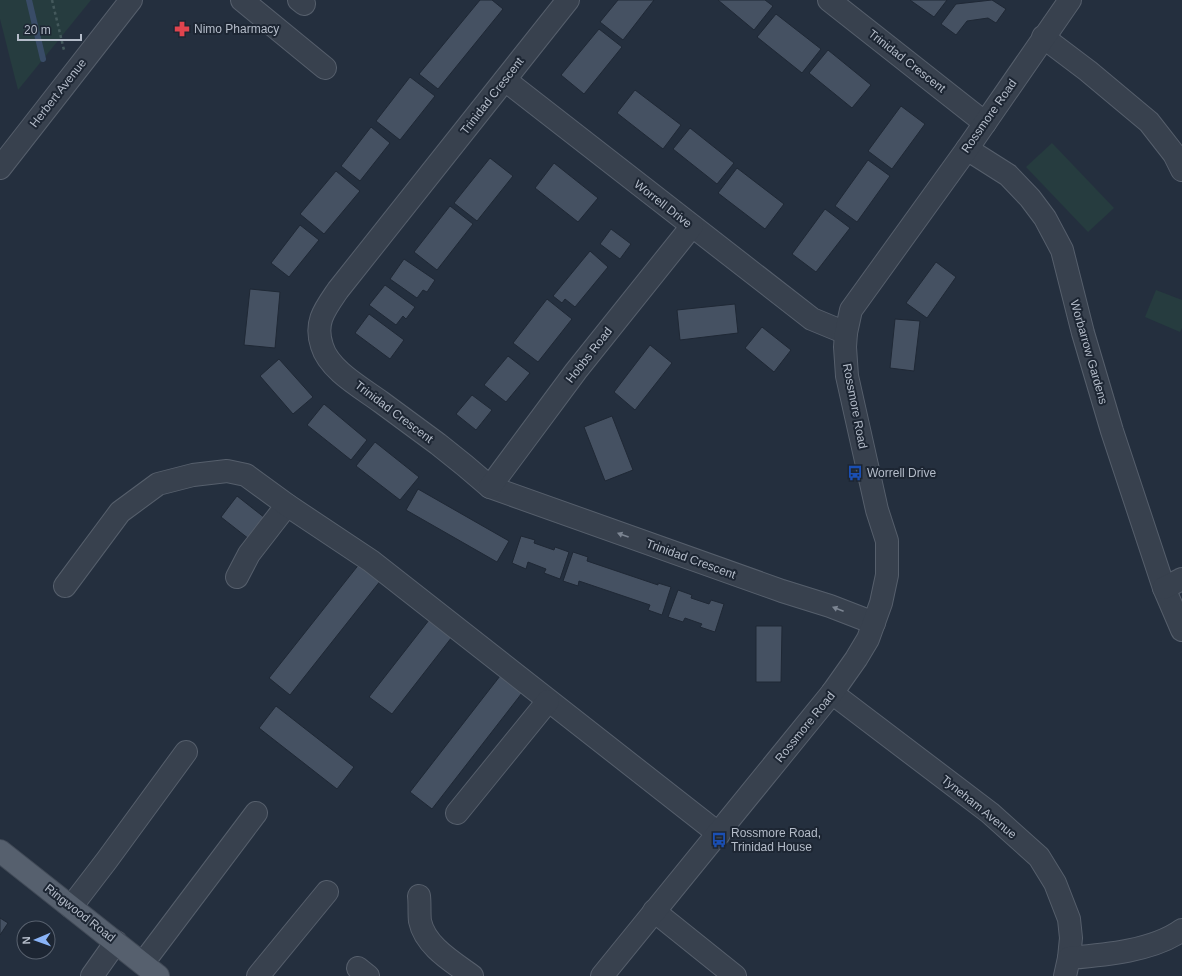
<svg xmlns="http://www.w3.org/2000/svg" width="1182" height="976" font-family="Helvetica,sans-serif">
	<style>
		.green { fill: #263c3f }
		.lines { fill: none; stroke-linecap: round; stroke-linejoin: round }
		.stream { stroke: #394c67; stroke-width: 6 }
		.building { fill: #455162; stroke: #1f2835 }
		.minor-casing { stroke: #565f6c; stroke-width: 24 }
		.major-casing { stroke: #414a57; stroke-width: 24 }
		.path { stroke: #44595c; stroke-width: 2.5; stroke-dasharray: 3 3; stroke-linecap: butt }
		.minor { stroke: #38414e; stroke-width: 22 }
		.major { stroke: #56606e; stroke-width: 22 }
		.oneway { fill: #7c8592 }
		.labels { text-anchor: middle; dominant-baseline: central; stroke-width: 4; stroke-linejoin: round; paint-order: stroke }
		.poi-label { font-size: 12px; fill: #b4bcc9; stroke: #1d2633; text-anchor: start }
		.street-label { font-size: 12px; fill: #b4bcc9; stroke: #1d2633 }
	</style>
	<rect width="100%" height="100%" fill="#242f3e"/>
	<g class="green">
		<path d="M0,0h91l-73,90 -18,-71z"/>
		<path d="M1052,143l62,65 -26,24 -62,-65z"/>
		<path d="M1156,290l26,10v28l-2,4 -35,-15z"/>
	</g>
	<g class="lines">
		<path class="stream" d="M29,0l14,59"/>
	</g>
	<g class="building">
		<path d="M480,0h12l11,9 -65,80 -19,-15z"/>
		<path d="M618,0h36l-31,40 -23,-18z"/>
		<path d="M718,0h47l8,6 -19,24z"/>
		<path d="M910,0h37l-13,17z"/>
		<path d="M992,0l14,9 -10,14 -8,-5 -21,3 -11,14 -15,-11 15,-20z"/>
		<path d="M776,14l45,35 -19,24 -45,-36z"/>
		<path d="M599,29l23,18 -38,47 -23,-19z"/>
		<path d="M828,50l43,35 -19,23 -43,-35z"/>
		<path d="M410,77l25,19 -35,44 -24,-19z"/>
		<path d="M635,90l46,35 -18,24 -46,-36z"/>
		<path d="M901,106l24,18 -33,45 -24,-18z"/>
		<path d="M371,127l19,16 -30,38 -19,-15z"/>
		<path d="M690,128l44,35 -17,21 -44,-35z"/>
		<path d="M490,158l23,18 -36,45 -23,-18z"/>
		<path d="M868,160l22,16 -33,46 -22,-16z"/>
		<path d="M554,163l44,35 -20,24 -43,-34z"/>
		<path d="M737,168l47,36 -19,25 -47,-36z"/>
		<path d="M336,171l24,20 -36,43 -24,-20z"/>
		<path d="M450,206l23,18 -36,46 -23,-18z"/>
		<path d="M825,209l25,19 -34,44 -24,-18z"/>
		<path d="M300,225l19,15 -30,37 -18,-14z"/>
		<path d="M611,229l20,15 -11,15 -20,-15z"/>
		<path d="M590,251l18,16 -33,40 -10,-8 -3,4 -9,-7z"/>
		<path d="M404,259l31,21 -8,12 -4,-2 -6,8 -27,-19z"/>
		<path d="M936,262l20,15 -29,41 -21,-15z"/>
		<path d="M385,285l30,22 -9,12 -3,-3 -7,9 -27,-20z"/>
		<path d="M250,289l30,3 -5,56 -31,-3z"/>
		<path d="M547,299l25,20 -34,43 -25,-19z"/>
		<path d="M735,304l3,29 -58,7 -3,-30z"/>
		<path d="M369,314l35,26 -14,19 -35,-26z"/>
		<path d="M895,319l25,2 -6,50 -24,-3z"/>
		<path d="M762,327l29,23 -17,22 -29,-24z"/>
		<path d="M650,345l22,18 -37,47 -21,-18z"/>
		<path d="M508,356l22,17 -24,29 -22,-17z"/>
		<path d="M279,359l34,38 -20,17 -33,-38z"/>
		<path d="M472,395l20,15 -16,20 -20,-16z"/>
		<path d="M324,404l43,36 -16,20 -44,-35z"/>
		<path d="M612,416l21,54 -28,11 -21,-54z"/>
		<path d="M375,442l44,35 -19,23 -44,-34z"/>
		<path d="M418,489l91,52 -12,21 -91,-52z"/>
		<path d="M237,496l28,22 -16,21 -28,-22z"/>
		<path d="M521,536l14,4 -1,3 20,7 1,-3 14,5 -9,27 -16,-6 2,-4 -18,-7 -2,7 -14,-6z"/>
		<path d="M573,552l15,5 -1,4 71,24v-2l13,4 -9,28 -14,-5 2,-5 -71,-24 -1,5 -15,-5z"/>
		<path d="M360,563l21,17 -91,115 -21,-17z"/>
		<path d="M678,590l14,5 -1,3 18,6 2,-4 13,4 -9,28 -15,-5 2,-3 -17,-6 -2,4 -15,-5z"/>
		<path d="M429,620l23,17 -60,77 -23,-17z"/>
		<path d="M756,626h26l-1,56h-25z"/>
		<path d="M500,676l22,17 -90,116 -22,-17z"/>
		<path d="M276,706l78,61 -17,22 -78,-61z"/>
		<path d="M0,918l8,5 -8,12z"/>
	</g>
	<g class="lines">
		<g class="minor-casing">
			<g id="minor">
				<path d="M242,0l83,68"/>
				<path d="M299,0l5,4"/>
				<path d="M568,0l-230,290c-13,19 -24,32 -16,56 7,24 40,42 59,56 19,14 38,28 57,42 18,14 35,28 52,43l292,104 48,15 44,17"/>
				<path d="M829,0l156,123"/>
				<path d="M1043,37l45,34 61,51 25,32 8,16"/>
				<path d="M505,80l307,239 34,14"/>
				<path d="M967,149l41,26 22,23 15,20 17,32 21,83 29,98 52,157 18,42"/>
				<path d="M0,168l131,-168"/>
				<path d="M490,487l86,-116 116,-145"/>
				<path d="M237,577l12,-23 38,-49"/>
				<path d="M65,586l55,-74 38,-28 35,-9 34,-4 19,4 41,30 84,56 348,273"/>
				<path d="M1164,588l18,-9"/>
				<path d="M832,693l158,120 49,44 16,26 14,36 2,19 -2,20"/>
				<path d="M457,813l91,-112"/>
				<path d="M419,896c1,8 0,17 1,25 5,25 33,41 52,55"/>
				<path d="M71,907l36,-47 79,-108"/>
				<path d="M654,911l81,65"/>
				<path d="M143,963l113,-150"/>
				<path d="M358,968l10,8"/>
				<path d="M92,976l24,-34"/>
				<path d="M258,976l69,-84"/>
				<path d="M602,976l230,-283 24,-34 12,-20 13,-36 6,-28v-34l-10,-31 -30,-134 -2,-29 1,-14 5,-23 116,-161 103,-149"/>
				<path d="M1065,976l4,-18c35,-3 84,-7 113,-28"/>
			</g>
		</g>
		<g class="major-casing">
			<path id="major" d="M0,851l158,125"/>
		</g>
		<path class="path" d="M52,0l12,50"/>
		<use href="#minor" class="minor"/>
		<use href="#major" class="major"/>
	</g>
	<defs><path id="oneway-solid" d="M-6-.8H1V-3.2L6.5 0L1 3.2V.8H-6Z"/></defs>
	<g class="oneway">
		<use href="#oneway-solid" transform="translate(623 535) rotate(-160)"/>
		<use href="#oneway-solid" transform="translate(838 609) rotate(-159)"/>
	</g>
	<defs>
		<g id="pharmacy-bare" transform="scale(1.2)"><path d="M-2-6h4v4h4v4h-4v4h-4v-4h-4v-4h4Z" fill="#e0444e" stroke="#1d2633" stroke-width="2.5" paint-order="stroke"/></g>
		<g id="bus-bare" transform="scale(1.2)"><path d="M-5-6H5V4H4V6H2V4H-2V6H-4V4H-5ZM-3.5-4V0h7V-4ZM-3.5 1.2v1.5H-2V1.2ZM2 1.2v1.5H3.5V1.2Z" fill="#1a4fb4" stroke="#1d2633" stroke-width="2.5" paint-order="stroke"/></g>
	</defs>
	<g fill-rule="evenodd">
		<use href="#pharmacy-bare" x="182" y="29"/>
		<use href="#bus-bare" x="855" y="473"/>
		<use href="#bus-bare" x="719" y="840"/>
	</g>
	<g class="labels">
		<g class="poi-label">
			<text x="194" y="29">Nimo Pharmacy</text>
			<text x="867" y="473">Worrell Drive</text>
			<text x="731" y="833">Rossmore Road,<tspan x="731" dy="14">Trinidad House</tspan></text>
		</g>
		<g class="street-label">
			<text transform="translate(907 61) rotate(38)">Trinidad Crescent</text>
			<text transform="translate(58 93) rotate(-52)">Herbert Avenue</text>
			<text transform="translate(492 96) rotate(-52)">Trinidad Crescent</text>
			<text transform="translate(989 116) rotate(-55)">Rossmore Road</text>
			<text transform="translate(663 204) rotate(38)">Worrell Drive</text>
			<text transform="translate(1089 352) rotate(74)">Worbarrow Gardens</text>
			<text transform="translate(589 355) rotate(-52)">Hobbs Road</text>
			<text transform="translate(855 406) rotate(79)">Rossmore Road</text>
			<text transform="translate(394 412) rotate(37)">Trinidad Crescent</text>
			<text transform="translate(691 559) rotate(20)">Trinidad Crescent</text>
			<text transform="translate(805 727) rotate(-51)">Rossmore Road</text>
			<text transform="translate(979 807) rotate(39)">Tyneham Avenue</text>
			<text transform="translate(80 913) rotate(38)">Ringwood Road</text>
		</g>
	</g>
	<g transform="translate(36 940) rotate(268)"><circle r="19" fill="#1d2633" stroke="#59626f"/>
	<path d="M0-3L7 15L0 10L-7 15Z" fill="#8ab4f8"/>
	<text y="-6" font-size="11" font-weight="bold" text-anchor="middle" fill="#b4bcc9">N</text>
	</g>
	<path d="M18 34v6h63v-6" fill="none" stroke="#b4bcc9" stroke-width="2"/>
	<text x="24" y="34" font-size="12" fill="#b4bcc9" stroke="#1d2633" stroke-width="3" paint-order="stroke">20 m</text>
</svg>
